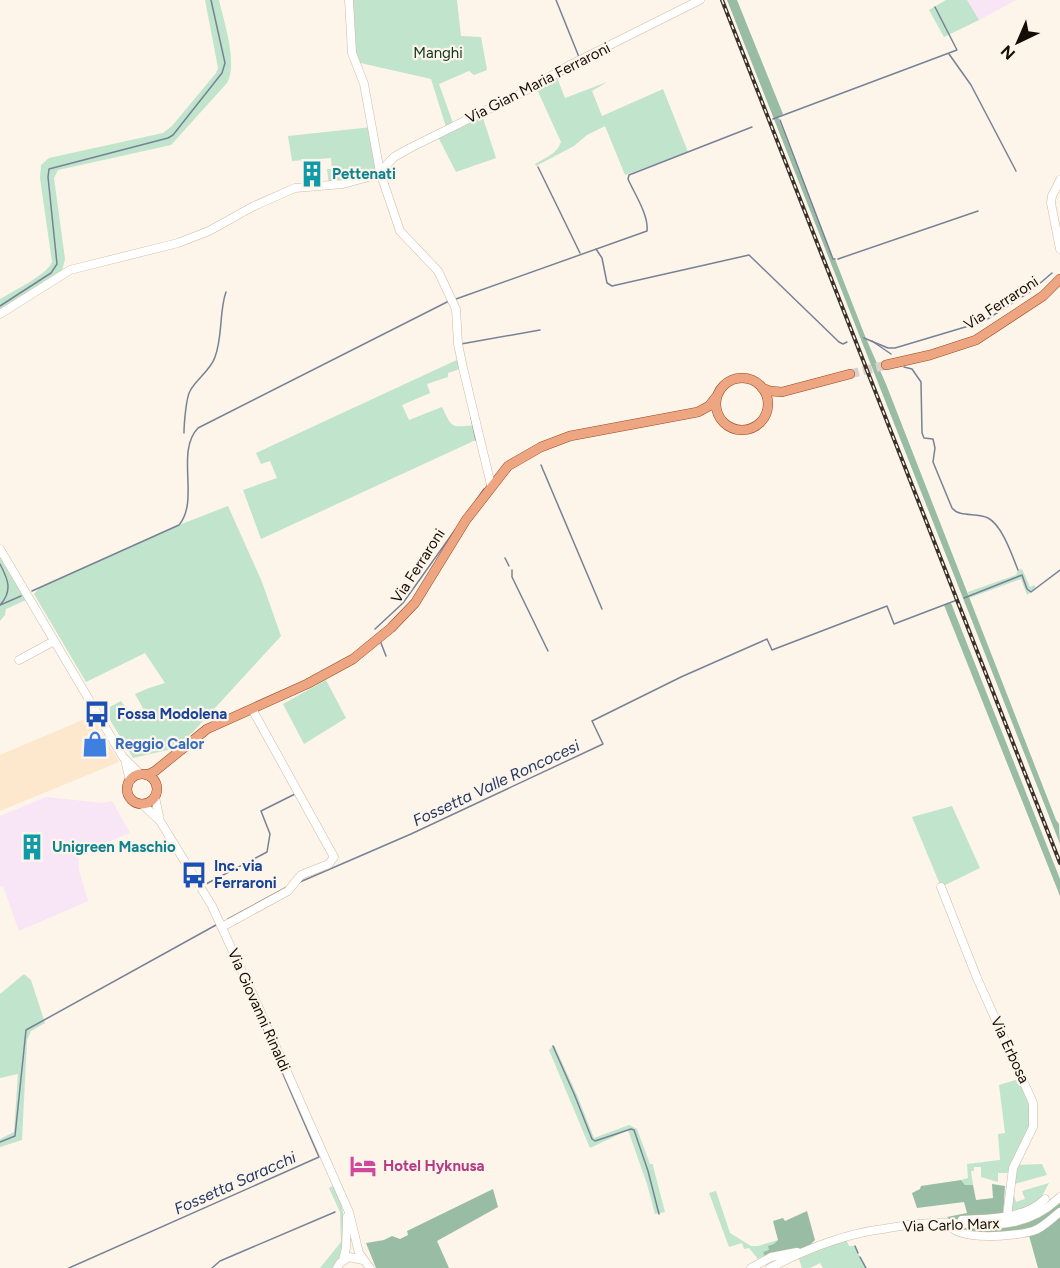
<svg xmlns="http://www.w3.org/2000/svg" width="1060" height="1268" font-family="Figtree,sans-serif">
	<style>
		.built { fill: #fde7cd }
		.industrial { fill: #f8e5f5 }
		.green { fill: #c0e4cc }
		.forest { fill: #98bca4 }
		.lines { fill: none; stroke-linecap: round; stroke-linejoin: round }
		.stream { stroke: #778297; stroke-width: 1.5 }
		.major-tunnel { stroke: #dad1c8; stroke-width: 9; stroke-dasharray: 9 4.5; stroke-linecap: butt }
		.minor-casing { stroke: #d0baa1; stroke-width: 9 }
		.major-casing { stroke: #9a4a20; stroke-width: 10 }
		.minor { stroke: #fff; stroke-width: 8 }
		.major { stroke: #eea682; stroke-width: 9 }
		.rail-casing { stroke: #3a312a; stroke-width: 4 }
		.rail { stroke: #fdf4ea; stroke-width: 1.5; stroke-dasharray: 4.5; stroke-linecap: butt }
		.labels { text-anchor: middle; dominant-baseline: central; stroke-width: 4.5; stroke-linejoin: round; paint-order: stroke }
		.park-label { font-size: 15px; fill: #09371f; stroke: #fdf4ea }
		.street-label { font-size: 15px; fill: #140c05; stroke: #fdf4ea }
		.culture-label { font-size: 15px; font-weight: bold; fill: #0d838f; stroke: #fdf4ea; text-anchor: start }
		.transit-label { font-size: 15px; font-weight: bold; fill: #164399; stroke: #fdf4ea; text-anchor: start }
		.shop-label { font-size: 15px; font-weight: bold; fill: #366cbe; stroke: #fdf4ea; text-anchor: start }
		.hotel-label { font-size: 15px; font-weight: bold; fill: #b23c85; stroke: #fdf4ea; text-anchor: start }
		.water-label { font-size: 16px; font-style: italic; fill: #223965; stroke: #fdf4ea }
	</style>
	<rect width="100%" height="100%" fill="#fdf4ea"/>
	<path class="built" d="M92,716l27,46 -119,49v-56z"/>
	<g class="industrial">
		<path d="M967,0h49l-37,20z"/>
		<path d="M46,797l56,6 10,-2 18,32 -40,16 -12,2 1,19 9,31 -69,30 -16,-45 -3,1v-71z"/>
	</g>
	<g class="green">
		<path d="M205,0h14c5,22 19,63 8,83l-56,62 -113,25 -4,8 11,81 -4,16 -61,38v-14c13,-8 47,-24 52,-37l-12,-84 1,-13 8,-7 114,-25 9,-7 44,-53 2,-5z"/>
		<path d="M349,0h108l4,36 20,1 6,33 -13,5 -5,-4 -30,13 15,42 27,-14 15,46 -40,14 -19,-37 10,-5 -16,-51 -75,-17z"/>
		<path d="M946,0h21l12,20 -35,17 -15,-27z"/>
		<path d="M564,68l2,5 -8,7 7,18 42,-16 -15,9 10,25 61,-27 25,63 -63,23 -20,-49 -18,9 -13,11 -38,20 -1,-2c10,-6 22,-10 26,-22l-26,-57z"/>
		<path d="M372,127l8,45 -51,13 -2,-16h5l-1,-11 -39,3 -4,-25z"/>
		<path d="M461,358l2,10 -15,5v4l-21,7 3,9 -28,12 7,15 33,-13c11,23 9,20 34,18l2,14 -217,100 -18,-49 34,-12 -7,-17 -9,3 -5,-11z"/>
		<path d="M228,506l34,76 19,54 -88,96 -21,17 -39,9 -29,-48 17,-9 10,14 8,-1 5,-4 -9,-16 14,-6 16,-5 -20,-30 -59,29 -52,-88 6,-7 139,-62z"/>
		<path d="M0,555l26,45 -20,9 -1,6 -5,6z"/>
		<path d="M1022,569l8,18 4,-2 2,3 -9,7 -6,-16 -52,19 -1,-6 48,-17 2,-5z"/>
		<path d="M326,680l20,38 -42,26 -21,-40z"/>
		<path d="M952,806l28,62 -39,19 -29,-70z"/>
		<path d="M24,974l7,6 14,43 -14,8 -4,9 -5,100 -22,7v-8l14,-7 4,-58 -18,4v-84z"/>
		<path d="M554,1045l23,50 17,43 35,-13 8,4 13,35h3v2l12,46 -10,2 -8,-30 -19,-54 -38,18 -41,-98z"/>
		<path d="M1019,1079c9,20 17,39 5,59 -6,12 -13,21 -16,35h-10v9l-17,-5v-10h-7v4h-3l2,14h-8l-4,-5 7,-2 -1,-14 33,-4 -2,-26 7,-1 -6,-48z"/>
		<path d="M1042,1164l5,11 -36,10 5,17 9,-3 -3,-8 27,-8 -8,15 -7,6 11,-5 2,5 -6,5 -35,7 8,-51z"/>
		<path d="M338,1183l7,42 -4,30 -8,13h-13l21,-26 -1,-30 -11,-24z"/>
		<path d="M716,1191l14,42 21,13h7l20,-6 -9,10 -5,2 1,4 -7,3 -9,-11 -5,1 -2,-6 -13,4 -20,-54z"/>
		<path d="M846,1239l3,7h5l12,22h-43l-3,-5 -10,5h-8l-4,-12z"/>
	</g>
	<g class="forest">
		<path d="M727,0h10l46,114 -5,3 55,142h2l30,77 21,48 170,436 3,4 1,20z"/>
		<path d="M951,603l109,276v17l-116,-291z"/>
		<path d="M961,1180l4,5h8l3,15 17,-2 -1,-14 13,2 -2,31 -51,5 -5,-5 20,-4 -3,-11 -47,6 -5,-15 8,-4 1,-3z"/>
		<path d="M493,1189l5,18 -61,34 12,27h-73l-10,-25 18,-3 8,-4 8,3 8,-4 -1,-4z"/>
		<path d="M1060,1202v66h-22l-10,-36 -48,3 -25,-8c42,2 71,4 105,-25z"/>
		<path d="M807,1211l8,29 -7,7 -43,9 -2,-4 6,-2 -1,-4 6,-2 4,-4 -5,-19 10,-3 2,3z"/>
	</g>
	<g class="lines">
		<g class="stream">
			<path d="M556,0l23,57"/>
			<path d="M949,54l22,31 45,86"/>
			<path d="M773,119l184,-69 -22,-43"/>
			<path d="M780,120l53,139h2"/>
			<path d="M538,167l42,86"/>
			<path d="M596,249l6,9 5,25 5,3 137,-31 90,87 4,2 4,-2"/>
			<path d="M838,259l140,-48"/>
			<path d="M456,299l191,-68c2,-16 -13,-38 -19,-52l1,-4 123,-48"/>
			<path d="M0,306l51,-33 6,-9 -9,-87 1,-8 119,-31 5,-3 49,-62 3,-10 -14,-63"/>
			<path d="M986,320l45,-29 21,-18"/>
			<path d="M864,338l24,10h7l87,-26"/>
			<path d="M872,341l19,13"/>
			<path d="M461,344l79,-14"/>
			<path d="M904,367l8,2 9,13 1,51 2,5 9,1 2,9 -2,14 19,46c8,10 25,4 36,10 14,7 24,37 30,52"/>
			<path d="M471,417l5,23"/>
			<path d="M184,433c0,-8 2,-35 6,-42 6,-12 21,-21 25,-34 8,-21 4,-46 11,-65"/>
			<path d="M541,465l61,144"/>
			<path d="M475,502l9,-13"/>
			<path d="M505,558l4,8"/>
			<path d="M0,564c8,15 13,27 0,41"/>
			<path d="M512,570v7l36,74"/>
			<path d="M32,591l147,-66c21,-25 -4,-73 19,-97l251,-127"/>
			<path d="M964,598l58,-23 5,14 4,3 29,-22"/>
			<path d="M0,605l21,-9"/>
			<path d="M375,629l28,-26 52,-73"/>
			<path d="M381,643l5,13"/>
			<path d="M300,882l111,-48 192,-90 -11,-23 89,-44 86,-38 5,11 115,-44 7,18 63,-24"/>
			<path d="M206,884l61,-32 3,-18 -9,-23 34,-17"/>
			<path d="M228,919l59,-32"/>
			<path d="M553,1046l22,50 17,43 3,2 36,-12 3,1 14,41 11,43"/>
			<path d="M0,1142l15,-6 11,-106 190,-105"/>
			<path d="M855,1246l3,7"/>
			<path d="M860,1257l6,11"/>
			<path d="M69,1268l250,-111 -82,-189"/>
			<path d="M212,1268l8,-7 115,-49"/>
		</g>
		<path class="major-tunnel" d="M850,374l36,-9"/>
		<g class="minor-casing">
			<g id="minor">
				<path d="M349,0l3,53 12,31 16,88 20,59 38,40 18,38 2,35 5,24 28,117"/>
				<path d="M1060,180l-8,16 -1,7 9,46"/>
				<path d="M0,314l70,-44 108,-27 31,-12 45,-25 41,-18 48,-4 22,-6 15,-6 14,-15 16,-9 117,-58 43,-25 130,-65"/>
				<path d="M0,549l117,198 6,10 17,17"/>
				<path d="M19,660l35,-19"/>
				<path d="M126,764l4,17"/>
				<path d="M155,797l4,19"/>
				<path d="M142,804l18,17 52,85 46,100 91,206 10,41 11,15"/>
				<path d="M941,887l36,91 56,125v24l-20,41 -6,48"/>
				<path d="M222,927l66,-36 13,-16 28,-11 5,-7 -82,-148"/>
				<path d="M962,1220c27,-2 62,0 83,-21"/>
				<path d="M949,1224c8,18 67,12 84,7 10,-3 19,-13 27,-19"/>
				<path d="M343,1260l3,-12 1,-31"/>
				<path d="M337,1268l3,-5 9,-6 14,3"/>
				<path d="M751,1268l20,-11 26,-5"/>
				<path d="M770,1268c36,-19 73,-34 113,-39 17,-3 34,-6 51,-6 48,-1 87,12 126,-26"/>
			</g>
		</g>
		<g class="major-casing">
			<g id="major">
				<path d="M886,365l44,-10 46,-15 67,-44 17,-17"/>
				<circle cx="742" cy="404" r="26"/>
				<path d="M762,388l8,3 12,1 68,-18"/>
				<circle cx="142" cy="789" r="15"/>
				<path d="M147,775l8,-4 52,-42 100,-45 46,-25 38,-31 24,-25 51,-83 42,-54 33,-19 29,-11 128,-24 11,-6 7,-9"/>
			</g>
		</g>
		<use href="#minor" class="minor"/>
		<use href="#major" class="major"/>
		<g class="rail-casing">
			<path id="rail" d="M722,0l338,863"/>
		</g>
		<use href="#rail" class="rail"/>
	</g>
	<defs>
		<g id="building-bare" transform="scale(2.07)"><path d="M-4-6H4V6H1V3H-1V6H-4ZM-2.5-4.3h1.7v1.8h-1.7ZM.8-4.3h1.7v1.8H.8ZM-2.5-1h1.7V.8h-1.7ZM.8-1h1.7V.8H.8Z" fill="#0f9aa8" stroke="#fdf4ea" stroke-width="2.5" paint-order="stroke"/></g>
		<g id="bus-bare" transform="scale(2.07)"><path d="M-5-6H5V4H4V6H2V4H-2V6H-4V4H-5ZM-3.5-4V0h7V-4ZM-3.5 1.2v1.5H-2V1.2ZM2 1.2v1.5H3.5V1.2Z" fill="#1a4fb4" stroke="#fdf4ea" stroke-width="2.5" paint-order="stroke"/></g>
		<g id="shop-bare" transform="scale(2.07)"><path d="M-5-2.5h2.3a2.7 3.5 0 0 1 5.4 0H5L5.5 6h-11ZM-1.5-2.5h3a1.5 2.3 0 0 0-3 0Z" fill="#3f7fe0" stroke="#fdf4ea" stroke-width="2.5" paint-order="stroke"/></g>
		<g id="hotel-bare" transform="scale(2.07)"><path d="M-6-4.5h1.5V1H6V5H4.5V3h-9V5H-6ZM-4 0a1.8 1.8 0 1 1 3.6 0ZM.5 0V-2.5h3Q6-2.5 6 0Z" fill="#d1479c" stroke="#fdf4ea" stroke-width="2.5" paint-order="stroke"/></g>
	</defs>
	<g fill-rule="evenodd">
		<use href="#building-bare" x="312" y="174"/>
		<use href="#bus-bare" x="97" y="714"/>
		<use href="#shop-bare" x="95" y="744"/>
		<use href="#building-bare" x="32" y="847"/>
		<use href="#bus-bare" x="194" y="875"/>
		<use href="#hotel-bare" x="363" y="1166"/>
	</g>
	<g class="labels">
		<g class="park-label">
			<text x="438" y="53">Manghi</text>
		</g>
		<g class="street-label">
			<text transform="translate(538 83) rotate(-27)">Via Gian Maria Ferraroni</text>
			<text transform="translate(1001 303) rotate(-33)">Via Ferraroni</text>
			<text transform="translate(418 566) rotate(-57)">Via Ferraroni</text>
			<text transform="translate(259 1010) rotate(66)">Via Giovanni Rinaldi</text>
			<text transform="translate(1010 1050) rotate(65)">Via Erbosa</text>
			<text transform="translate(951 1225) rotate(-2)">Via Carlo Marx</text>
		</g>
		<g class="culture-label">
			<text x="332" y="174">Pettenati</text>
			<text x="52" y="847">Unigreen Maschio</text>
		</g>
		<g class="transit-label">
			<text x="117" y="714">Fossa Modolena</text>
			<text x="214" y="866">Inc. via<tspan x="214" dy="17">Ferraroni</tspan></text>
		</g>
		<g class="shop-label">
			<text x="115" y="744">Reggio Calor</text>
		</g>
		<g class="hotel-label">
			<text x="383" y="1166">Hotel Hyknusa</text>
		</g>
		<g class="water-label">
			<text transform="translate(496 783) rotate(-25)">Fossetta Valle Roncocesi</text>
			<text transform="translate(235 1183) rotate(-24)">Fossetta Saracchi</text>
		</g>
	</g>
	<g transform="translate(1018 42) rotate(224)" stroke="#fdf4ea" stroke-width="4.5" paint-order="stroke">
	<path d="M0-4.5L10 22L0 15L-10 22Z" fill="#140c05"/>
	<text y="-9" font-size="16" font-weight="bold" text-anchor="middle" fill="#140c05">N</text>
	</g>
</svg>
